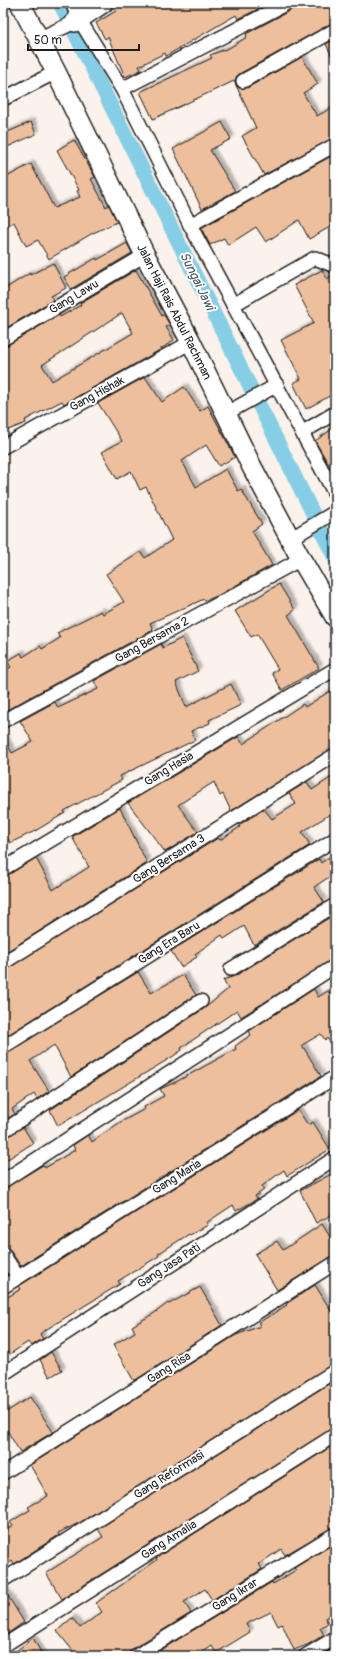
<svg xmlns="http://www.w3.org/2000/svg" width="338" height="1659" font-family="Pangolin,sans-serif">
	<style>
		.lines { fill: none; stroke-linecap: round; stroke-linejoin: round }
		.canal { stroke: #86cee6; stroke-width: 15 }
		.building { fill: #edbf9d; stroke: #1c1c1c; fill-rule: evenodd; filter: url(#shadow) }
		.street-casing { stroke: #1c1c1c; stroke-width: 16 }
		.secondary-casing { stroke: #1c1c1c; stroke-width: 22 }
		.street { stroke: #fff; stroke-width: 13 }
		.secondary { stroke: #fff; stroke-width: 19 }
		.labels { text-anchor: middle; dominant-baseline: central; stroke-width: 4; stroke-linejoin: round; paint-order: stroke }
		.street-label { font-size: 12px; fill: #1c1c1c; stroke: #fff }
		.water-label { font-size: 13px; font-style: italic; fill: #415a63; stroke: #fff }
	</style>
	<defs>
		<filter id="shadow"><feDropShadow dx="3.5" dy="-3.5" stdDeviation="1" flood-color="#0004"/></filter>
	</defs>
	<rect width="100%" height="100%" fill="#fbf2eb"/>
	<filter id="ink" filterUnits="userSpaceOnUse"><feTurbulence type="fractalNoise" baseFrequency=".025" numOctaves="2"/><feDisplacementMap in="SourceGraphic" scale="8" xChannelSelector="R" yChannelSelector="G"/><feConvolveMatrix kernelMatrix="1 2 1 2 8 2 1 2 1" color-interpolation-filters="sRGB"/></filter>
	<g filter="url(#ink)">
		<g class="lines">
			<path class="canal" d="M60,3l275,555"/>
		</g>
		<g class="building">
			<path d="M114,3h156l-32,16 -2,-4 -70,41 -1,-3 -26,13 2,4 -16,7 -17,-40 -3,2 -9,-16 20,-12z"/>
			<path d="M295,3h36l1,20 -93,51 -3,3v8l3,3h8l55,-31 16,27 -15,9 14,23 18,-10v31l-71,38 -22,-39 14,-8 -22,-47 -81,38 -13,-27 72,-34 -2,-3 19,-7 18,-11 -1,-3 45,-24z"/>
			<path d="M333,40l1,19h-1l-7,-15z"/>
			<path d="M31,122l5,12 -33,15v-15z"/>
			<path d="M222,122l9,17 -21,11 25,41 -33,18 -29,-60z"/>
			<path d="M74,140l21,37 -4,2 15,28 3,-2 8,17 -26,12 -42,25 -11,-19 -12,6 -12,-24 -11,6v-49l28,-15 23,44 26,-11 -3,-6 2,-1 -22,-40z"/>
			<path d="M335,154v70l-26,15 -10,-19 -33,22 -10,-15 -28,18 -4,-7 -14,7 -9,-17z"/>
			<path d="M127,243l5,10 -61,36 -7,-12 32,-19 1,2z"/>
			<path d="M53,263l13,25 -15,8 2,4 -50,30v-40l27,-17v2z"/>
			<path d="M136,270l26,46 2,-1 6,10 -4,2 8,13 -16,11 -94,53 -2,-3 -37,19 1,3 -23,9v-85l56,-32 1,2 21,-12 -1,-2zM122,313l11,20 -81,48 -10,-16z"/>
			<path d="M322,270l5,9 8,-5v119l-29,16 -13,-26 8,-4 -20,-39 33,-17 -20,-38z"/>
			<path d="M145,377l17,25 22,-15 16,24 8,-5 27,51 -16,9 -13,-21 -24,16 14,26 30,-18 12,22 3,-2 21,35 -10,7 20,34 -53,30 -14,6 -1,-2 -54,24 3,7 -150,82v-16l6,-3 -6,-10v-11l8,-5 -4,-6 14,-8 2,4 17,-11 2,3 18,-11 -3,-5 44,-22 2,3 21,-12 -18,-28 35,-22 4,6 27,-18 -26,-53 -6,3 -9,-19 -14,8 -15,-27 20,-11 -24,-38z"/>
			<path d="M335,427v48l-20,-34z"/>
			<path d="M279,584l16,26 -7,5 31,53 -37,22 -10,-17 6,-4 -21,-35 -6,3 -16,-26z"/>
			<path d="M182,638l16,33 -22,11 10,25 45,-23 10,21 -32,15 1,3 -19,8 4,9 -75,36 2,4 -58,31 1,2 -30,18 -25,12 -7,-15v-92l9,17 21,-11 -13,-21 35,-19 3,6 40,-19 -4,-8 67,-37 2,4z"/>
			<path d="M330,691l5,7v49l-104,64 -8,-17 -3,2 -6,-14 -36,23 20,27 -33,20 -37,-49 110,-66 5,7 60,-40 2,3z"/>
			<path d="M335,775v36l-33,21 8,13 -307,193v-67l215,-133 2,2 20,-13 -1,-2 25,-16 8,10 24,-15 -7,-11 18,-11 5,8z"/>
			<path d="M120,808l27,55 -144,91v-76l33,-20 17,32 36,-23 -17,-30z"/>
			<path d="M335,853v20l-21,14 10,15 -70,43 -10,-19 -20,13 -2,-4 -27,19 2,3 -16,10 -10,-16 148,-92 2,4z"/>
			<path d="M335,914v44l-94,59 -4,-7 -56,38 1,2 -10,7 -114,69 -8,-16 155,-102 23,-19 -5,-9 12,-4z"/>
			<path d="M138,972l13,21 32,-18 13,20 -125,82 -17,-32 -24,16 19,30 -12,8 -3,-5 -22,15 3,5 -12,7v-66z"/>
			<path d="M314,989l4,8 10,-6 1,2 6,-4v61l-8,-12 -2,2 -4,-6 -19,11 19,31 -300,190 -12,-17 -6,-3v-57l40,-24 2,3 30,-18 -2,-5 15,-10 4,7 27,-19 26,-14 -1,-2 20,-11 -4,-7 16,-7 60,-33 -1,-3 16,-11 -2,-4z"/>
			<path d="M298,1110l10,15 5,-3 17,27 -43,27 -3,-6 -22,16 2,4 -9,6 2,3 -21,12 -3,-6 -27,18 2,2 -18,10 -1,-1 -31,20 1,2 -41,25 2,3 -78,48 -2,2 3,5 -12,7 -3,-4 -18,12 -1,-2 -6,4v-56l18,-11 -2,-3z"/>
			<path d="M23,1127l10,16 -30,19v-23z"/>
			<path d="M335,1172v39l-4,2 1,2 -16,8 -16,-32z"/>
			<path d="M322,1224l13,21v10l-58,35 -22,-36 22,-13 6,9z"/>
			<path d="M315,1285l20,32v46l-254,159 -23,11 1,2 -45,29 -2,-3 -9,7v-36l10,-6 -3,-4 20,-12 -2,-3 20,-11 -18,-31 206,-130 25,-9 -3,-3 29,-18 -1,-1z"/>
			<path d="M200,1287l22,38 -88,56 -21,-36 22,-13 -3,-6 21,-12 15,-11 1,1z"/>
			<path d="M51,1352l11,18 -12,7 -10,-17z"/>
			<path d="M335,1380v47l-273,172 -16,-26 57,-36 -5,-8z"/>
			<path d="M30,1397l23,35 -33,20 -17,-28v-10z"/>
			<path d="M335,1444v82l-50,29 -4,-6 -22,15 3,5 -50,31 -7,-11 -21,13 7,11 -59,36 -4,7h-51l-20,-25 15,-13 8,10 22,-16 -6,-9 61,-43 -1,-2z"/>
			<path d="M335,1543v68l-10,7 3,5 -8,5 4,7 -17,10 -13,5 -12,-26 -4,2 -7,-14 -25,12 4,8 -34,21 -4,-7 -15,10h-46l121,-74 1,2 23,-14 -2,-2z"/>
			<path d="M3,1588l21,34 -21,15z"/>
			<path d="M33,1638l10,18h-33z"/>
			<path d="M332,1649l3,7h-14z"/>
		</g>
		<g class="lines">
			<g class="street-casing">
				<g id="street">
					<path d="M72,3l7,16 43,70 68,136 145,269"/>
					<path d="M38,39l37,-17"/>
					<path d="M243,81l92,-51"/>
					<path d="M122,89l165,-86"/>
					<path d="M3,99l53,-27"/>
					<path d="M190,225l145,-80"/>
					<path d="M233,305l82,-47 20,8"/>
					<path d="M3,339l142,-84"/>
					<path d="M225,414l52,-29"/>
					<path d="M303,432l32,-19"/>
					<path d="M3,447l188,-105"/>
					<path d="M290,539l45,-27"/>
					<path d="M3,721l298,-162"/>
					<path d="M3,869l332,-200"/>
					<path d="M3,963l332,-208"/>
					<path d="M231,969l104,-64"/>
					<path d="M3,1047l332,-208"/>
					<path d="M3,1131l198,-130"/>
					<path d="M3,1181l332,-215"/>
					<path d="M3,1254l15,23"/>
					<path d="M3,1287l332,-210"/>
					<path d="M3,1374l332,-216"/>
					<path d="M3,1473l332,-210"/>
					<path d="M3,1580l332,-209"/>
					<path d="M3,1646l332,-211"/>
					<path d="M136,1656l199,-122"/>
					<path d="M305,1656l30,-18"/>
				</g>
			</g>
			<g class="secondary-casing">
				<g id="secondary">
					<path d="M20,3l36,69 89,183 46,87 61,125 49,92 34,58"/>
					<path d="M75,22l28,-19"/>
				</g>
			</g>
			<use href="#street" class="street"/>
			<use href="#secondary" class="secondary"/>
		</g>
	</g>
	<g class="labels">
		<g class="street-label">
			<text transform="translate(74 297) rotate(-31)">Gang Lawu</text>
			<text transform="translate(174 312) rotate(63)">Jalan Haji Rais Abdul Rachman</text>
			<text transform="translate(97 394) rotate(-29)">Gang Hishak</text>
			<text transform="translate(152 640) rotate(-29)">Gang Bersama 2</text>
			<text transform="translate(169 769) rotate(-31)">Gang Hasia</text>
			<text transform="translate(169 859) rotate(-32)">Gang Bersama 3</text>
			<text transform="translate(169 943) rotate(-32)">Gang Era Baru</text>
			<text transform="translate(177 1177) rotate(-32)">Gang Maria</text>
			<text transform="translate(169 1266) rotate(-33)">Gang Jasa Pati</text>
			<text transform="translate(169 1368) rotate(-32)">Gang Risa</text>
			<text transform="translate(169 1475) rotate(-32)">Gang Reformasi</text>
			<text transform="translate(169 1540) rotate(-32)">Gang Amalia</text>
			<text transform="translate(235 1595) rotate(-32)">Gang Ikrar</text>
		</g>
		<g class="water-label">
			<text transform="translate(197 281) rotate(64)">Sungai Jawi</text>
		</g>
	</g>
	<rect width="338" height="1659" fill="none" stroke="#fff" stroke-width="16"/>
	<rect x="8" y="8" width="322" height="1643" fill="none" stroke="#1c1c1c" stroke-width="1.5" filter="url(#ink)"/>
	<path d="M28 44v6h111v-6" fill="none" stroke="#1c1c1c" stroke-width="2"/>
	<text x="34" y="44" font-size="12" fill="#1c1c1c" stroke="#ffffff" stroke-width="3" paint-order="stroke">50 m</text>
</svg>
